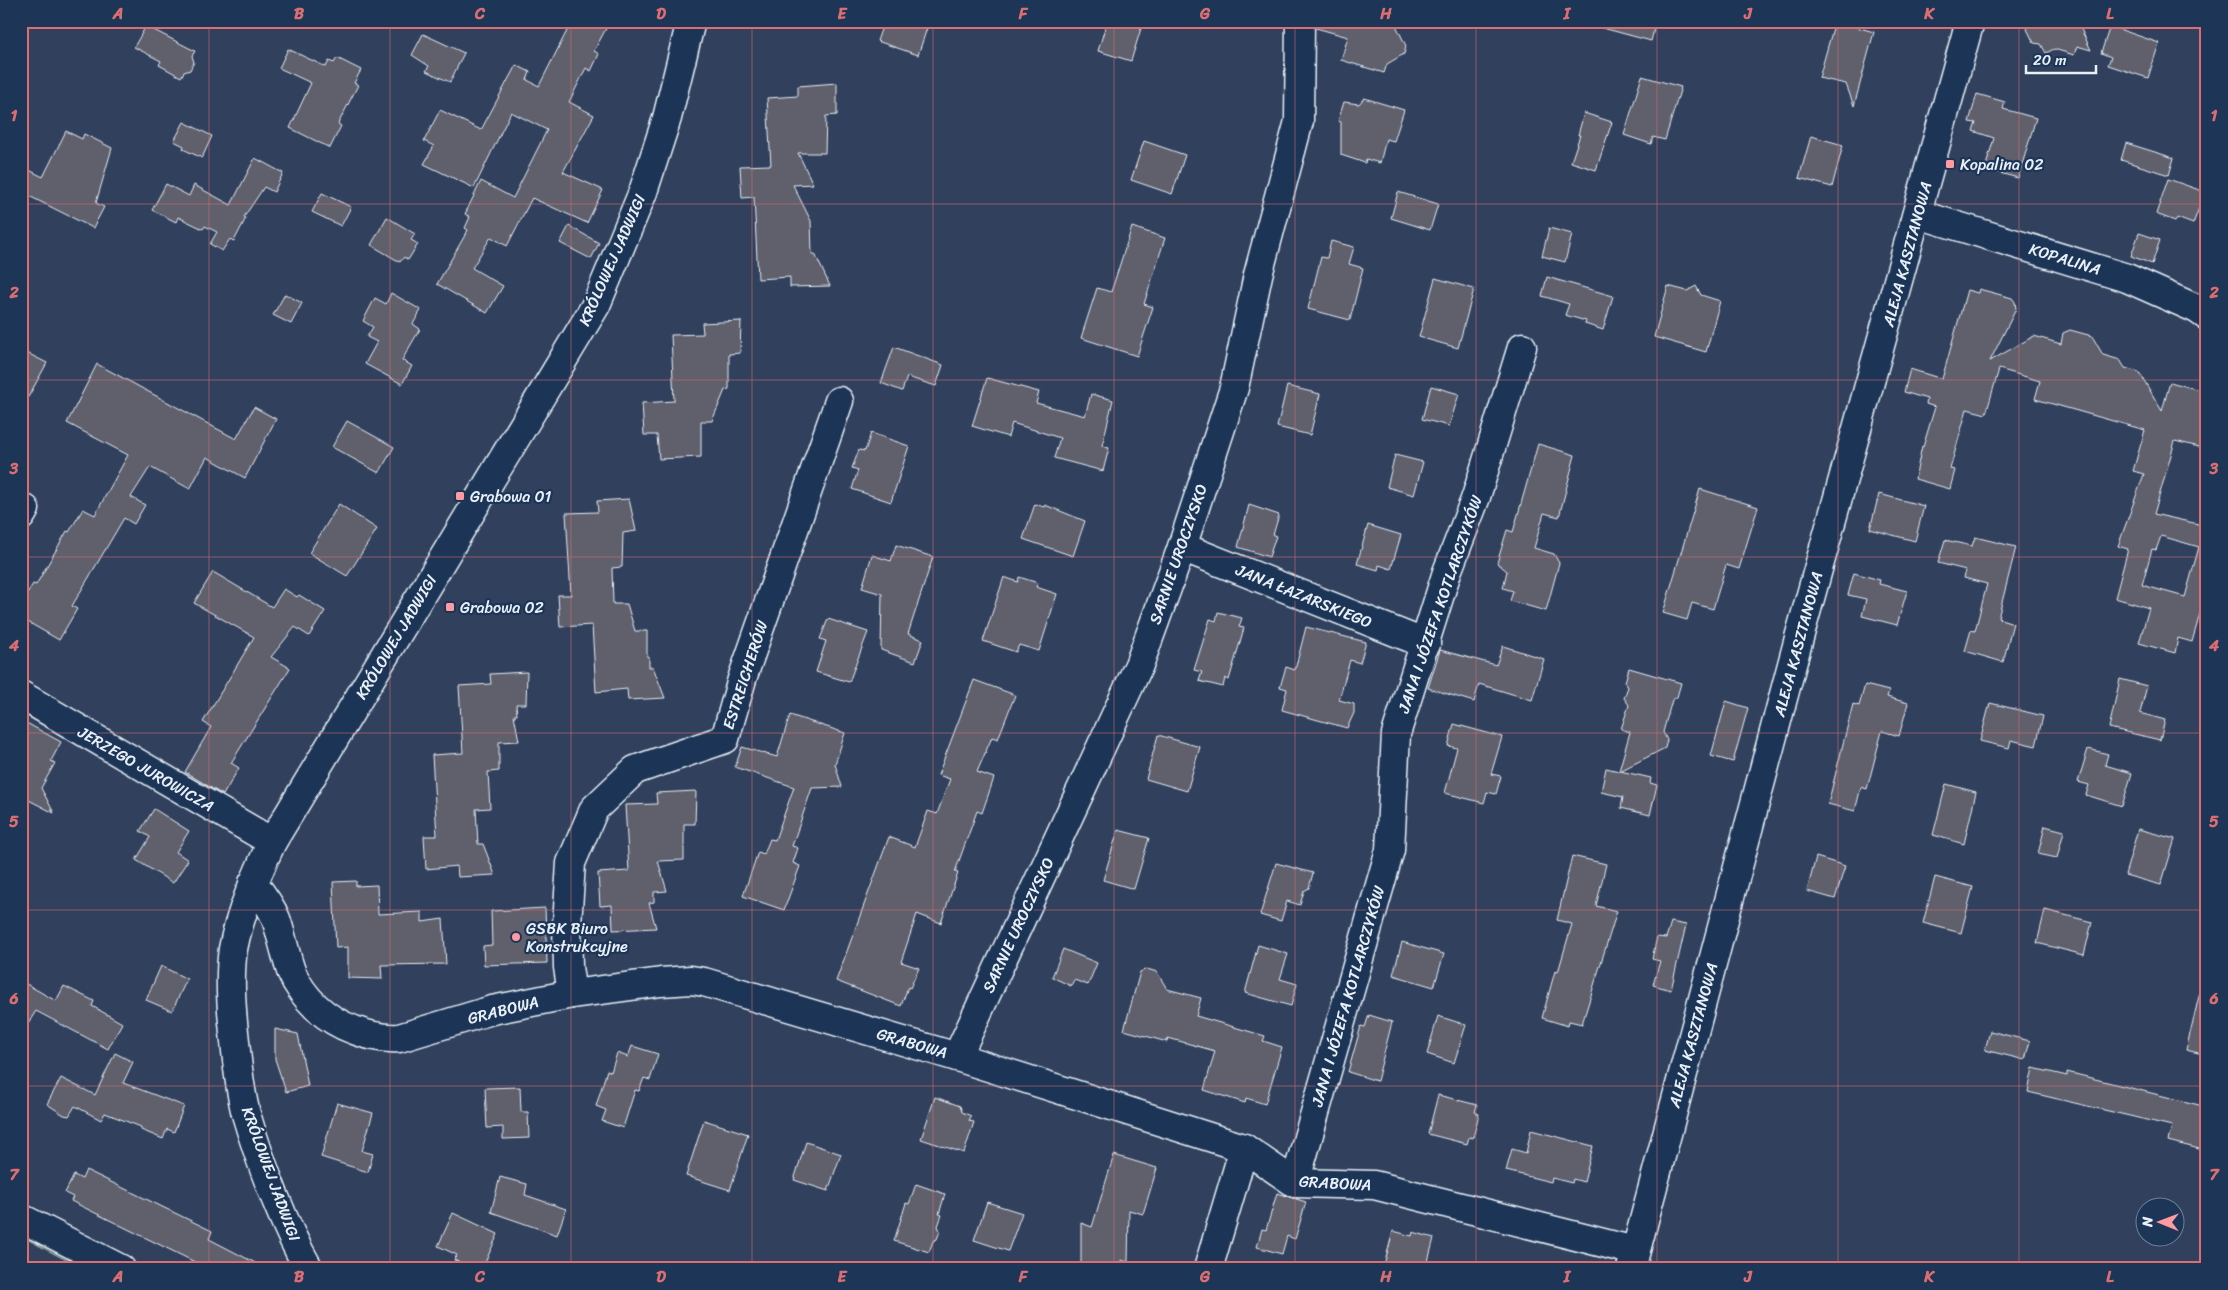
<svg xmlns="http://www.w3.org/2000/svg" width="2228" height="1290" font-family="Sriracha,sans-serif">
	<style>
		.green { fill: #5d726e; stroke: #a2b2b3 }
		.building { fill: #615e6c; stroke: #e8f1f8; fill-rule: evenodd }
		.lines { fill: none; stroke-linecap: round; stroke-linejoin: round }
		.minor-casing { stroke: #e8f1f8; stroke-width: 31 }
		.minor { stroke: #1d3557; stroke-width: 28 }
		.grid { fill: none; stroke: #dc6e71; stroke-width: 1; stroke-opacity: 0.55 }
		.poi-dot { fill: #ff9aa2; stroke: #1d3557; stroke-width: 2 }
		.labels { text-anchor: middle; dominant-baseline: central; stroke-width: 4.5; stroke-linejoin: round; paint-order: stroke }
		.poi-label { font-size: 16px; fill: #e8f1f8; stroke: #1d3557; text-anchor: start }
		.street-label { font-size: 16px; fill: #e8f1f8; stroke: #1d3557 }
		.neatline { fill: none; stroke: #dc6e71; stroke-width: 2 }
		.grid-label { font-size: 16px; text-anchor: middle; font-weight: bold; fill: #dc6e71 }
	</style>
	<rect width="100%" height="100%" fill="#31415d"/>
	<filter id="ink" filterUnits="userSpaceOnUse"><feTurbulence type="fractalNoise" baseFrequency=".02" numOctaves="2"/><feDisplacementMap in="SourceGraphic" scale="10" xChannelSelector="R" yChannelSelector="G"/><feConvolveMatrix kernelMatrix="1 2 1 2 8 2 1 2 1" color-interpolation-filters="sRGB"/></filter>
	<g filter="url(#ink)">
		<path class="green" d="M21,1225l80,44h-18l-62,-33z"/>
		<g class="building">
			<path d="M572,21h38l-16,30 5,3 -8,17 -5,-3 -17,34 25,13 -31,57 40,18 -16,33 -55,-25 -25,48 -16,-9 -19,31 31,18 -16,27 -50,-29 31,-54 -3,-2 5,-11 -5,-3 16,-33 32,17 34,-68 -36,-18 -37,76 -50,-24 10,-18 -10,-5 16,-31 41,20 35,-65 14,7 -3,8 12,6z"/>
			<path d="M884,21h33l11,4 -10,30 -41,-14z"/>
			<path d="M1107,21h24l11,4 -11,36 -33,-10z"/>
			<path d="M1316,21h78l12,25 -2,8 -17,10 -3,9 -43,-13 7,-23 -32,-9z"/>
			<path d="M1600,21h56l-5,20 -52,-14z"/>
			<path d="M1835,21l39,11 -20,74 -8,-22 -27,-6z"/>
			<path d="M2023,21h48l8,4 12,25 -14,-4 -3,9 -20,-6 -8,4 -5,-9 -7,-1z"/>
			<path d="M146,26l49,25 -3,5 2,6 -4,8 -6,2 -3,5 -22,-12 2,-4 -27,-14z"/>
			<path d="M2110,26l49,17 -11,35 -40,-13 3,-8 -10,-4z"/>
			<path d="M423,34l41,19 -14,29 -24,-11 3,-5 -17,-11z"/>
			<path d="M288,49l38,18 3,-6 5,2 3,-5 24,12 -7,13 4,2 -20,39 3,2 -11,22 -40,-20 21,-45 -32,-15z"/>
			<path d="M1642,76l39,11 -16,53 -12,-3 -2,7 -27,-9z"/>
			<path d="M837,83v32l-11,1 -1,37h-27l15,31 -20,1 18,36 1,33h3l15,32 -40,1v-10l-32,2 -4,-82 -12,1 -2,-32 31,-1 -4,-67 31,-2v-10z"/>
			<path d="M1977,94l28,8 -2,7 33,9 -18,60 -33,-9 9,-31 -21,-7 3,-8 -7,-1z"/>
			<path d="M1364,98l40,12 -10,31 -8,-2 -6,24 -14,-4 -1,4 -24,-8v-33l-3,-1 6,-19 15,2z"/>
			<path d="M1584,113l28,9 -16,48 -25,-8 9,-27h-2z"/>
			<path d="M184,122l28,14 -10,22 -19,-9 1,-3 -10,-5z"/>
			<path d="M66,131l16,8 2,-5 28,14 -16,55 8,4 -11,21 -72,-36v-26l22,11z"/>
			<path d="M1811,136l32,9 -11,42 -33,-9z"/>
			<path d="M1144,141l41,14 -13,39 -41,-14z"/>
			<path d="M2126,143l48,15 -5,17 -48,-15z"/>
			<path d="M255,158l28,15 -9,19 -10,-5 -20,30 2,1 -12,23 -4,-2 -8,12 -12,-7 7,-12 -12,-6 -2,3 -25,-12 -2,5 -24,-12 14,-26 23,12 5,-11 37,20z"/>
			<path d="M2168,179l37,13 -12,32 -16,-6 -2,3 -19,-7z"/>
			<path d="M1398,192l40,12 -8,26 -39,-12z"/>
			<path d="M322,193l29,14 -10,19 -29,-14z"/>
			<path d="M387,217l28,17 -4,6 7,4 -10,16 -4,-3 -4,5 -29,-17z"/>
			<path d="M569,226l30,17 -8,16 -31,-16z"/>
			<path d="M1132,227l33,11 -21,66 9,3 -16,49 -56,-18 16,-50 14,4z"/>
			<path d="M1549,228l23,6 -7,28 -23,-6z"/>
			<path d="M2139,233l21,7 -8,24 -21,-8z"/>
			<path d="M1331,241l23,6 -5,17 14,4 -13,52 -42,-11 13,-52 6,1z"/>
			<path d="M1547,277l66,19 -10,34 -18,-6 1,-3 -21,-6 4,-11 -27,-8z"/>
			<path d="M1435,278l39,11 -16,59 -39,-11z"/>
			<path d="M1668,286l19,5 9,-5 5,9 19,6 -14,51 -52,-15z"/>
			<path d="M1979,289l33,9 3,4 1,7 -26,52 44,-25 27,8 2,-11 7,-3 22,6 11,19 17,5 5,8 14,4 23,39 8,-29 37,10v28l-8,27 -24,-6 -21,73 53,12v63l-15,53 -14,-4 -3,15 -36,-10 10,-35 -34,-10 13,-49 -10,-3 26,-72 -11,-3 12,-41 -110,-31 5,-18 -41,-12 -13,45 -19,-5 -17,60 5,1 -5,19 -35,-10 7,-33 1,1 12,-40 -9,-3 1,-5 -23,-7 6,-23 32,10 25,-89 11,3zM2161,536l38,11 -14,50 -43,-12 10,-36 4,1z"/>
			<path d="M391,293l30,17 -8,14 7,5 -18,31 10,6 -10,18 -37,-20 12,-22 -10,-5 6,-10 -10,-6 12,-23 11,6z"/>
			<path d="M285,294l17,9 -11,21 -18,-9z"/>
			<path d="M741,321l-1,32 -11,1v35l-4,1 -13,31h-11v36l-42,2 -2,-24h-13l-2,-32 32,-2 -3,-66 32,-1 -1,-11z"/>
			<path d="M894,347l49,18 -7,21 -29,-9 -5,14 -21,-8z"/>
			<path d="M21,350l26,13 -26,47z"/>
			<path d="M97,364l139,75 18,-32 22,12 -31,59 -38,-21 -17,32 -40,-22 -19,30 14,8 -11,19 -10,-6 -52,88 5,3 -18,31 -38,-22v-15l12,-19 3,1 31,-54 2,1 14,-23 12,6 33,-60 -61,-32z"/>
			<path d="M987,378l52,14 -3,11 49,13 6,-22 22,6 -11,46 7,2 -6,23 -49,-13 6,-20 -48,-15 -4,14 -36,-11z"/>
			<path d="M1287,386l33,8 -10,41 -33,-8z"/>
			<path d="M1431,386l28,8 -10,32 -27,-7z"/>
			<path d="M347,421l47,26 -15,26 -47,-26z"/>
			<path d="M871,433l38,13 -18,56 -39,-13 6,-19 -6,-2 7,-18 6,1z"/>
			<path d="M1538,444l37,11 -16,62 -15,-4 -10,35 20,6 5,9 -13,48 -36,-10 3,-10 -10,-3 4,-17 -10,-8 10,-33 6,2z"/>
			<path d="M1395,455l28,7 -9,33 -27,-8z"/>
			<path d="M1700,489l58,18 -19,62 -13,-4 -13,44 -21,-6 -5,17 -24,-7z"/>
			<path d="M1879,494l45,12 -9,35 -45,-12z"/>
			<path d="M629,499l7,32 -13,2 -1,34 -10,1 1,36h14l8,27h12v26l2,-1v11h4l12,31 -37,2 -1,-11 -31,3 -4,-67 -32,2 -2,-32h13l-5,-82 32,-1 -1,-11z"/>
			<path d="M339,504l38,25 -30,47 -38,-23z"/>
			<path d="M1035,504l9,3 1,-2 40,16 -12,35 -50,-17z"/>
			<path d="M1249,505l30,10 -6,20 3,1 -7,21 -31,-10z"/>
			<path d="M1368,525l33,10 -10,34 -12,-4 -1,5 -21,-6z"/>
			<path d="M1975,537l41,10 -18,71 15,5 -10,39 -38,-11 6,-21 4,1 12,-47 -23,-6 2,-8 -28,-7 7,-23 27,6z"/>
			<path d="M896,545l37,12 -25,77 15,6 -8,22 -34,-12 1,-56 -20,-6 10,-33 19,6z"/>
			<path d="M213,572l59,35 12,-18 13,8 2,-2 26,16 -16,25 -14,-9 -24,30 19,11 -59,95 8,5 -16,27 -38,-23 26,-45 -8,-5 51,-85 -60,-34z"/>
			<path d="M1854,573l26,7 -1,4 28,7 -10,34 -35,-9 4,-17 -18,-4z"/>
			<path d="M1004,577l14,5 1,-5 19,6 -2,4 21,7 -18,57 -20,-6 -3,7 -33,-11z"/>
			<path d="M1218,612l24,6 -3,9 5,1 -15,52 -4,-2 -2,9 -24,-6 3,-9 -8,-2 16,-51 6,2z"/>
			<path d="M828,619l40,13 -19,50 -33,-10 10,-31 -6,-2z"/>
			<path d="M1306,627l60,15 -6,21 -10,-3 -11,40 15,4v9l-7,15 -65,-18 5,-21 -7,-2 6,-20 9,3z"/>
			<path d="M1503,646l41,13 -12,41 -53,-16 -5,18 -46,-14 12,-38 56,15z"/>
			<path d="M1629,668l52,15 -4,14 -5,3 -9,32 4,8 -2,8 -45,23 31,7 -1,5 7,2 -7,30 -29,-7 2,-11 -22,-5 5,-24 13,3 11,-39 -9,-3 8,-24 -5,-7 4,-11 -3,-5z"/>
			<path d="M527,672l-1,32h-10l1,11h-3l5,26 -20,1v29l-11,1 2,36 -14,1 2,35h5l12,31 -37,2 -1,-11 -31,3 -2,-33h13l-5,-81 31,-2 -4,-67 32,-2 -1,-10z"/>
			<path d="M2120,679l27,7 -7,27 25,7 -5,20 -51,-12z"/>
			<path d="M974,680l41,15 -17,44 -6,-2 -15,35 17,6 -12,35 -5,-2 -22,61 3,1 -17,50 -24,-9 -16,48 18,6 -9,20 -2,-1 -7,19 -65,-25 53,-144 26,10 13,-36 9,3 13,-35 -12,-4z"/>
			<path d="M1865,685l24,6 -2,6 21,6 -9,33 -17,-5 -15,58 -6,-2 -6,24 -27,-7 25,-100 6,2z"/>
			<path d="M1726,701l22,7 -15,54 -22,-6z"/>
			<path d="M1990,703l53,13 -7,30 -25,-6 -2,8 -29,-7z"/>
			<path d="M790,715l55,18 -10,31 7,23 -30,1 -20,58 6,2 -5,15 7,3 -16,44 -41,-14 15,-44 6,2 6,-15 5,1 19,-53 -59,-20 7,-20 35,10z"/>
			<path d="M21,720l40,22 -10,19 4,2 -14,25 13,25 -33,-17z"/>
			<path d="M1454,724l48,13 -11,37 10,2 -5,18 -9,-2 -3,11 -39,-10 12,-45 -9,-2z"/>
			<path d="M1158,735l42,12 -13,44 -41,-12z"/>
			<path d="M2088,749l20,5 -3,11 27,8 -10,33 -36,-11 3,-10 -11,-3z"/>
			<path d="M1946,784l30,8 -12,52 -31,-9z"/>
			<path d="M696,791l-1,33h-11v36l-26,1 9,30 -13,1v10l-5,1 7,25 -43,2 -1,-25 -12,1 -2,-33 31,-2 -4,-66 32,-1 -1,-11z"/>
			<path d="M154,809l35,22 -13,21 12,8 -15,23 -37,-23 14,-23 -10,-6z"/>
			<path d="M2045,826l19,5 -7,27 -19,-4z"/>
			<path d="M2138,829l37,10 -14,46 -36,-10z"/>
			<path d="M1118,830l31,8 -15,51 -31,-9z"/>
			<path d="M1572,856l34,8 -10,42 21,5 -35,113 -13,-3 -1,5 -26,-8 13,-47 3,1 14,-48 -15,-4z"/>
			<path d="M1816,857l29,9 -10,33 -28,-8z"/>
			<path d="M1276,863l37,10 -4,15 -5,3 -4,14 -13,-4 -6,20 -21,-6z"/>
			<path d="M1935,877l38,10 -12,46 -38,-10z"/>
			<path d="M356,881v5l21,-1 1,29 44,-2v10l21,-3 3,45 -65,1 1,14 -34,-1v-31l-12,1 -3,-66z"/>
			<path d="M545,908l2,55 -63,2 -1,-19 9,-1 -1,-34z"/>
			<path d="M2045,910l47,12 -8,33 -47,-12z"/>
			<path d="M1671,922l15,3 -15,65 -18,-5 7,-24 -8,-2 5,-22 9,1z"/>
			<path d="M1402,942l42,12 -10,33 -41,-12z"/>
			<path d="M1258,945l30,9 -8,25 17,5 -6,22 -46,-13z"/>
			<path d="M1063,949l34,14 -9,22 -14,-5 -3,6 -19,-9z"/>
			<path d="M161,966l26,13 -15,32 -26,-11z"/>
			<path d="M1147,969l10,3 10,17 34,9 -5,18 69,20 -2,5 19,6 -17,57 -19,-6 -1,5 -41,-13 11,-39 -47,-13 -1,4 -43,-12 16,-58z"/>
			<path d="M21,981l35,20 8,-15 30,15 -2,5 30,17 -14,26 -72,-38 -15,23z"/>
			<path d="M2200,992l7,1v62l-21,-5z"/>
			<path d="M1369,1015l23,7 -15,59 -29,-9 13,-46 4,1z"/>
			<path d="M1438,1016l28,9 -12,38 -27,-9z"/>
			<path d="M275,1029l23,5 10,52 -22,6 -11,-33z"/>
			<path d="M1990,1031l40,10 -5,19 -40,-10z"/>
			<path d="M632,1046l26,8 -8,26 -6,-2 -5,13 -4,-1 -12,38 -21,-7 4,-11 -10,-4 11,-36 4,2 6,-19 11,4z"/>
			<path d="M115,1053l18,9 -10,21 61,23 -10,26 -7,-3 -4,10 -22,-9v-3l-36,-14 -4,7 -26,-14 -6,10 -5,-1 -17,-11 14,-26 34,17z"/>
			<path d="M2033,1068l34,8v-4l140,35v44l-39,-10 4,-15 -144,-34z"/>
			<path d="M520,1087l1,25h7l1,26 -26,1v-12l-16,1 -2,-40z"/>
			<path d="M1438,1095l39,10 -2,7 4,2 -6,24 -4,-1 -2,7 -39,-10z"/>
			<path d="M935,1097l25,9 2,6 9,4 -2,5 5,1 -10,31 -43,-14z"/>
			<path d="M337,1103l36,10 -11,38 11,3 -5,18 -47,-15z"/>
			<path d="M704,1120l44,14 -18,56 -44,-14z"/>
			<path d="M1531,1130l62,16 -9,36 -11,-3 -1,4 -20,-5 -1,4 -45,-11 6,-22 14,4z"/>
			<path d="M806,1142l35,12 -13,37 -34,-11z"/>
			<path d="M1114,1155l43,13 -14,46 -14,-4 -1,52 -7,-2 -3,9h-37v-46l11,4z"/>
			<path d="M86,1170l126,61 -3,8 58,30h-58l-138,-68 2,-4 -8,-4 9,-18 8,4z"/>
			<path d="M500,1177l27,7 -2,11 41,14 -9,26 -66,-23z"/>
			<path d="M916,1184l29,10 -6,20 3,1 -4,11 2,5 -3,8 -4,2 -4,11 -35,-11 12,-38 3,1z"/>
			<path d="M1277,1193l29,9 -11,37 -8,-3 -5,18 -25,-7 5,-18 4,1z"/>
			<path d="M987,1202l35,11 -14,38 -34,-11z"/>
			<path d="M453,1213l45,21 -16,35h-9l-19,-9 3,-5 -19,-9z"/>
			<path d="M1393,1231l19,5 1,-4 21,6 -8,31h-43z"/>
		</g>
		<g class="lines">
			<g class="minor-casing">
				<g id="minor">
					<path d="M1918,214l209,64 70,31 10,7"/>
					<path d="M21,516l4,-7"/>
					<path d="M1182,547l244,97"/>
					<path d="M21,695l251,147"/>
					<path d="M253,883c9,11 18,23 23,36 6,17 9,35 15,52 12,28 35,49 63,59 13,5 30,9 45,8l93,-28 80,-16 89,-12 30,-2 13,2 253,75 287,91 51,35 79,2 261,66"/>
					<path d="M572,994l-4,-27 -1,-43 4,-61 23,-54 41,-39 90,-31 17,-60 97,-278"/>
					<path d="M957,1057l182,-392 43,-118 52,-159 24,-113 41,-154 1,-100"/>
					<path d="M1295,1183l95,-333 6,-116 51,-162 29,-75 46,-150"/>
					<path d="M21,1218l100,51"/>
					<path d="M309,1269c-25,-43 -49,-107 -63,-155 -7,-26 -9,-55 -12,-82 -3,-27 -5,-56 -1,-83 7,-37 23,-73 39,-107l324,-537 47,-113 24,-74 24,-97"/>
					<path d="M1208,1269l36,-121"/>
					<path d="M1631,1269l168,-631 171,-617"/>
				</g>
			</g>
			<use href="#minor" class="minor"/>
		</g>
	</g>
	<path class="grid" d="M209,21v1248M390,21v1248M571,21v1248M752,21v1248M933,21v1248M1114,21v1248M1295,21v1248M1476,21v1248M1657,21v1248M1838,21v1248M2019,21v1248M21,204h2186M21,380h2186M21,557h2186M21,733h2186M21,910h2186M21,1086h2186"/>
	<g class="poi-dot">
		<rect x="1945" y="159" width="10" height="10" rx="2.5"/>
		<rect x="455" y="491" width="10" height="10" rx="2.5"/>
		<rect x="445" y="602" width="10" height="10" rx="2.5"/>
		<circle cx="516" cy="937" r="5"/>
	</g>
	<g class="labels">
		<g class="poi-label">
			<text x="1960" y="164">Kopalina 02</text>
			<text x="470" y="496">Grabowa 01</text>
			<text x="460" y="607">Grabowa 02</text>
			<text x="526" y="928">GSBK Biuro<tspan x="526" dy="18">Konstrukcyjne</tspan></text>
		</g>
		<g class="street-label">
			<text transform="translate(1907 254) rotate(-75)">ALEJA KASZTANOWA</text>
			<text transform="translate(2065 259) rotate(17)">KOPALINA</text>
			<text transform="translate(612 260) rotate(-66)">KRÓLOWEJ JADWIGI</text>
			<text transform="translate(1178 554) rotate(-71)">SARNIE UROCZYSKO</text>
			<text transform="translate(1304 596) rotate(22)">JANA ŁAZARSKIEGO</text>
			<text transform="translate(1440 604) rotate(-71)">JANA I JÓZEFA KOTLARCZYKÓW</text>
			<text transform="translate(396 637) rotate(-59)">KRÓLOWEJ JADWIGI</text>
			<text transform="translate(1798 644) rotate(-75)">ALEJA KASZTANOWA</text>
			<text transform="translate(745 675) rotate(-72)">ESTREICHERÓW</text>
			<text transform="translate(146 769) rotate(30)">JERZEGO JUROWICZA</text>
			<text transform="translate(1018 925) rotate(-65)">SARNIE UROCZYSKO</text>
			<text transform="translate(1348 996) rotate(-74)">JANA I JÓZEFA KOTLARCZYKÓW</text>
			<text transform="translate(503 1010) rotate(-14)">GRABOWA</text>
			<text transform="translate(1693 1035) rotate(-75)">ALEJA KASZTANOWA</text>
			<text transform="translate(912 1043) rotate(16)">GRABOWA</text>
			<text transform="translate(271 1174) rotate(70)">KRÓLOWEJ JADWIGI</text>
			<text transform="translate(1335 1183) rotate(3)">GRABOWA</text>
		</g>
	</g>
	<rect width="2228" height="1290" fill="none" stroke="#1d3557" stroke-width="55"/>
	<g transform="translate(2160 1222) rotate(271)"><circle r="24" fill="#1d3557" stroke="#6e8097"/>
	<path d="M0-4L9 19L0 12L-9 19Z" fill="#ff9aa2"/>
	<text y="-8" font-size="14" font-weight="bold" text-anchor="middle" fill="#e8f1f8">N</text>
	</g>
	<path d="M2026 65v8h70v-8" fill="none" stroke="#e8f1f8" stroke-width="2.5"/>
	<text x="2033" y="65" font-size="15" fill="#e8f1f8" stroke="#1d3557" stroke-width="4" paint-order="stroke">20 m</text>
	<rect x="28" y="28" width="2172" height="1234" class="neatline"/>
	<g class="grid-label">
		<text x="118" y="19">A</text>
		<text x="299" y="19">B</text>
		<text x="480" y="19">C</text>
		<text x="661" y="19">D</text>
		<text x="842" y="19">E</text>
		<text x="1023" y="19">F</text>
		<text x="1205" y="19">G</text>
		<text x="1386" y="19">H</text>
		<text x="1567" y="19">I</text>
		<text x="1748" y="19">J</text>
		<text x="1929" y="19">K</text>
		<text x="2110" y="19">L</text>
		<text x="14" y="121">1</text>
		<text x="2214" y="121">1</text>
		<text x="14" y="298">2</text>
		<text x="2214" y="298">2</text>
		<text x="14" y="474">3</text>
		<text x="2214" y="474">3</text>
		<text x="14" y="651">4</text>
		<text x="2214" y="651">4</text>
		<text x="14" y="827">5</text>
		<text x="2214" y="827">5</text>
		<text x="14" y="1004">6</text>
		<text x="2214" y="1004">6</text>
		<text x="14" y="1180">7</text>
		<text x="2214" y="1180">7</text>
		<text x="118" y="1282">A</text>
		<text x="299" y="1282">B</text>
		<text x="480" y="1282">C</text>
		<text x="661" y="1282">D</text>
		<text x="842" y="1282">E</text>
		<text x="1023" y="1282">F</text>
		<text x="1205" y="1282">G</text>
		<text x="1386" y="1282">H</text>
		<text x="1567" y="1282">I</text>
		<text x="1748" y="1282">J</text>
		<text x="1929" y="1282">K</text>
		<text x="2110" y="1282">L</text>
	</g>
</svg>
